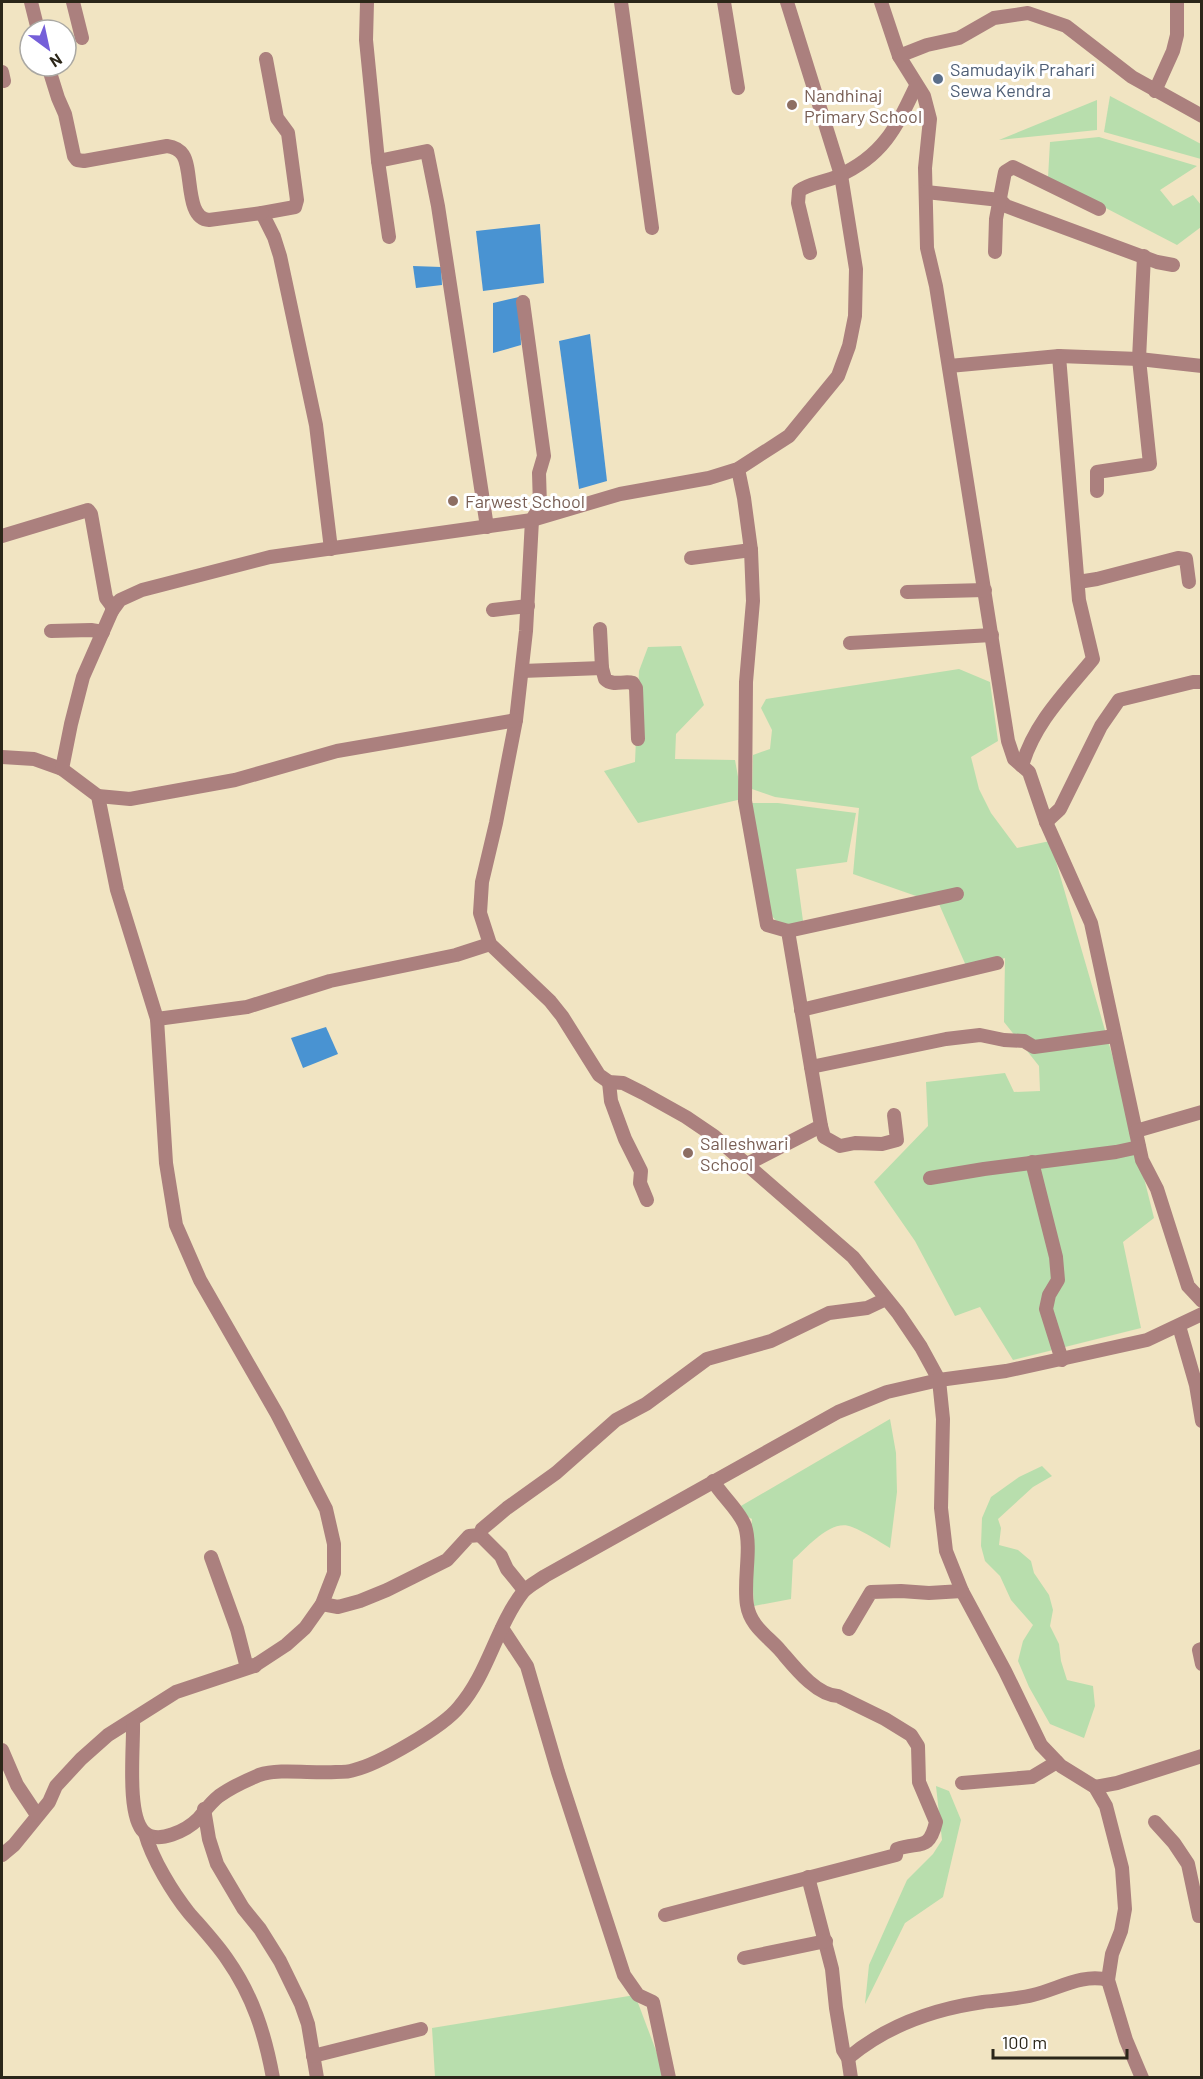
<svg xmlns="http://www.w3.org/2000/svg" width="1203" height="2079" font-family="Barlow,sans-serif">
	<style>
		.green { fill: #b8dead }
		.water { fill: #4993d2 }
		.lines { fill: none; stroke-linecap: round; stroke-linejoin: round }
		.minor { stroke: #ab807e; stroke-width: 14 }
		.service-dot { fill: #5c6f8a; stroke: #fff; stroke-width: 2 }
		.education-dot { fill: #8d6e63; stroke: #fff; stroke-width: 2 }
		.labels { text-anchor: middle; dominant-baseline: central; stroke-width: 6; stroke-linejoin: round; paint-order: stroke }
		.service-label { font-size: 18px; fill: #4e5e75; stroke: #fff; text-anchor: start }
		.education-label { font-size: 18px; fill: #785e54; stroke: #fff; text-anchor: start }
	</style>
	<rect width="100%" height="100%" fill="#f1e4c2"/>
	<g class="green">
		<path d="M1110,96l91,48v15l-97,-27z"/>
		<path d="M1097,100v30l-98,10z"/>
		<path d="M1099,137l98,29 -37,24 13,16 20,-11 8,10v22l-24,18 -129,-67 2,-36z"/>
		<path d="M681,646l23,59 -28,29 -1,25 60,1 7,39 -104,24 -34,-52 31,-9 4,-91 9,-24z"/>
		<path d="M959,669l31,13 8,59 -27,16 8,32 12,24 26,35 33,-7 70,241 34,136 -31,24 18,86 -128,32 -33,-53 -25,9 -40,-75 -41,-59 54,-56 -2,-44 79,-9 9,19 26,-1 -1,-25 -35,-44 1,-64 -38,10 -28,-64 -86,-30 6,-66 -84,-11 -23,-8 1,-34 17,-6 2,-19 -11,-22 5,-9z"/>
		<path d="M752,803h26l78,10 -9,49 -51,7 7,52 -21,6 -12,-13z"/>
		<path d="M890,1419l6,34 1,39 -7,56c-12,-7 -25,-16 -38,-21 -21,-9 -45,21 -59,33l-2,39 -37,7 -4,-64 2,-23 -18,-9z"/>
		<path d="M1042,1466l10,10 -19,11 -35,32 3,9 -2,17 19,5 13,11 3,12 15,22 4,15 -3,16 9,18 2,17 6,19 26,6 2,20 -11,32 -34,-14 -21,-37 -11,-26 5,-20 10,-16 -22,-25 -11,-24 -15,-15 -4,-15 1,-28 9,-21 28,-20z"/>
		<path d="M936,1786l13,5 12,29 -18,77 -38,26 -40,81 4,-39 24,-54 14,-31 26,-26 9,-14z"/>
		<path d="M635,1995l31,82h-231l-3,-49z"/>
	</g>
	<g class="water">
		<path d="M540,224l4,59 -61,8 -7,-60z"/>
		<path d="M413,266l28,1 1,18 -26,3z"/>
		<path d="M519,297l2,48 -28,8v-50z"/>
		<path d="M590,334l17,147 -28,8 -20,-148z"/>
		<path d="M326,1027l12,27 -35,14 -12,-30z"/>
	</g>
	<g class="lines">
		<g class="minor">
			<path d="M31,2l7,28"/>
			<path d="M73,2l9,36"/>
			<path d="M367,2l-1,38 12,121"/>
			<path d="M621,2l31,226"/>
			<path d="M724,2l14,86"/>
			<path d="M881,2l18,54 25,40 6,23 -5,49 2,80 9,38 72,455 6,18 15,13 17,50 45,101 51,237 15,29 31,97 14,15"/>
			<path d="M899,56l28,-11 32,-7 35,-20 34,-5 38,13 66,51 70,39"/>
			<path d="M266,59l11,59 11,15 9,67 -2,7 -33,6 12,24 6,19 36,169 15,124"/>
			<path d="M48,66l10,32 7,16 9,42 3,4 7,1 83,-15c7,1 12,3 16,9 10,15 2,64 26,65l53,-7"/>
			<path d="M2,72l2,9"/>
			<path d="M1155,91l18,-40 4,-16v-33"/>
			<path d="M926,192l74,8 6,6 151,56 16,3"/>
			<path d="M389,237l-11,-76 49,-10 11,55 49,321"/>
			<path d="M995,252l1,-33 8,-42 1,-5 8,-5 86,42"/>
			<path d="M810,253l-12,-50 1,-12c10,-8 27,-9 39,-15 45,-20 58,-48 78,-90"/>
			<path d="M523,302l21,154 -5,17 1,33 -8,14 -6,111 -10,89 -20,103 -14,59 -2,31 10,31 60,57 12,15 37,59 10,7 14,1 20,10 43,24 28,19 139,121 45,56 23,34 18,33 4,39 -2,89 5,43 16,40 43,80 36,74 20,21 34,21 11,19 16,62 3,41 -4,22 -9,23 -4,26 18,60 16,38"/>
			<path d="M1059,356l80,3 63,7"/>
			<path d="M949,366l110,-10 20,244 14,59c-27,33 -59,64 -71,107"/>
			<path d="M738,469l6,29 7,52 2,51 -7,81 -1,119 22,124 21,6 33,195 -74,38"/>
			<path d="M1097,491v-19l53,-8 -11,-105 5,-103"/>
			<path d="M2,536l86,-26 3,4 15,84 6,8v5"/>
			<path d="M691,558l60,-8"/>
			<path d="M1078,582l19,-3 81,-21 8,1 3,23"/>
			<path d="M907,592l78,-2"/>
			<path d="M493,610l35,-4"/>
			<path d="M600,629l2,39 3,11c8,8 19,1 28,4l3,5 2,51"/>
			<path d="M51,631l40,-1 12,2"/>
			<path d="M850,643l142,-8"/>
			<path d="M522,671l80,-3"/>
			<path d="M2,757l32,2 28,10 36,27 19,94 40,129 9,144 10,62 24,55 77,134 49,95 8,35v29l-12,31 -17,24 -19,17 -32,21 -78,26 -68,43 -27,24 -25,27 -7,16 -35,43 -12,10"/>
			<path d="M62,769l9,-45 12,-47 29,-66 8,-11 22,-10 128,-33 262,-37 88,-26 89,-16 29,-9 51,-33 49,-60 11,-30 6,-30 1,-47 -15,-94 -54,-173"/>
			<path d="M98,796l32,3 105,-19 102,-29 179,-31"/>
			<path d="M1046,822l14,-13 41,-83 18,-26 74,-18h9"/>
			<path d="M788,931l169,-37"/>
			<path d="M801,1010l196,-47"/>
			<path d="M157,1019l90,-12 83,-26 126,-26 34,-11"/>
			<path d="M811,1067l135,-28 34,-4 24,5 20,1 10,6 81,-11"/>
			<path d="M609,1082l2,19 14,38 16,32 -1,12 7,17"/>
			<path d="M821,1126l3,11 16,9 15,-3 27,1 15,-4 -3,-25"/>
			<path d="M1136,1131l66,-19"/>
			<path d="M1032,1162l24,95 2,23 -9,15 -3,14 16,51"/>
			<path d="M930,1178l54,-9 132,-17 23,-5"/>
			<path d="M1179,1326l17,59 6,36"/>
			<path d="M211,1557l26,72 9,35 9,2"/>
			<path d="M524,1590l-17,-21 -6,-13 -21,-21 2,-6 25,-21 49,-35 60,-53 30,-16 61,-45 64,-18 58,-28 38,-5 19,-9"/>
			<path d="M322,1604l16,3 22,-6 27,-11 60,-30 22,-24 11,-1"/>
			<path d="M502,1628l25,38 31,106 66,203 14,20 15,7 16,76"/>
			<path d="M849,1629l22,-37 30,-1 28,2 33,-2"/>
			<path d="M1202,1649l-3,1 3,14"/>
			<path d="M133,1721c1,24 -7,94 11,111 14,13 43,-2 54,-13 6,-7 12,-16 21,-23 11,-8 28,-16 40,-21 21,-7 54,-1 77,-3 6,0 13,0 18,-2 25,-6 89,-43 105,-63 29,-33 37,-80 64,-115 5,-6 15,-11 22,-16l293,-164 49,-20 52,-12 67,-9 141,-31 55,-26"/>
			<path d="M2,1750l15,35 20,30"/>
			<path d="M962,1783l70,-6 25,-15"/>
			<path d="M1095,1787l22,-4 85,-27"/>
			<path d="M204,1809l5,30 8,25 26,44 17,21 20,32 21,43 7,20 9,54"/>
			<path d="M1155,1822l19,21 14,21 11,52h3"/>
			<path d="M145,1833c7,26 28,60 44,80 13,15 27,30 38,46 26,37 38,75 46,119"/>
			<path d="M808,1877l24,92 4,39 7,42 5,8 3,20"/>
			<path d="M665,1915l231,-60 1,-6c22,-8 32,3 39,-27l-17,-40 -1,-36 -7,-11 -26,-16 -47,-23c-23,-1 -45,-31 -59,-47 -13,-14 -29,-24 -32,-44 -4,-25 5,-56 -2,-79 -5,-15 -24,-31 -32,-45"/>
			<path d="M744,1958l82,-17"/>
			<path d="M313,2056l108,-27"/>
			<path d="M848,2058c38,-32 86,-49 135,-56 17,-2 34,-3 50,-7 25,-6 50,-22 75,-15"/>
		</g>
	</g>
	<circle class="service-dot" cx="938" cy="79" r="6"/>
	<g class="education-dot">
		<circle cx="792" cy="105" r="6"/>
		<circle cx="453" cy="501" r="6"/>
		<circle cx="688" cy="1153" r="6"/>
	</g>
	<g class="labels">
		<g class="service-label">
			<text x="950" y="69">Samudayik Prahari<tspan x="950" dy="21">Sewa Kendra</tspan></text>
		</g>
		<g class="education-label">
			<text x="804" y="95">Nandhinaj<tspan x="804" dy="21">Primary School</tspan></text>
			<text x="465" y="501">Farwest School</text>
			<text x="700" y="1143">Salleshwari<tspan x="700" dy="21">School</tspan></text>
		</g>
	</g>
	<rect width="1203" height="2079" fill="none" stroke="#2b2619" stroke-width="6"/>
	<g transform="translate(48 48) rotate(147)"><circle r="28" fill="#ffffff" stroke="#aaa8a3" stroke-width="1.5"/>
	<path d="M0-4.5L10 22L0 15L-10 22Z" fill="#755fd9"/>
	<text y="-9" font-size="16" font-weight="bold" text-anchor="middle" fill="#2b2619">N</text>
	</g>
	<path d="M993 2049v9h134v-9" fill="none" stroke="#2b2619" stroke-width="3"/>
	<text x="1002" y="2049" font-size="18" fill="#2b2619" stroke="#ffffff" stroke-width="4.5" paint-order="stroke">100 m</text>
</svg>
